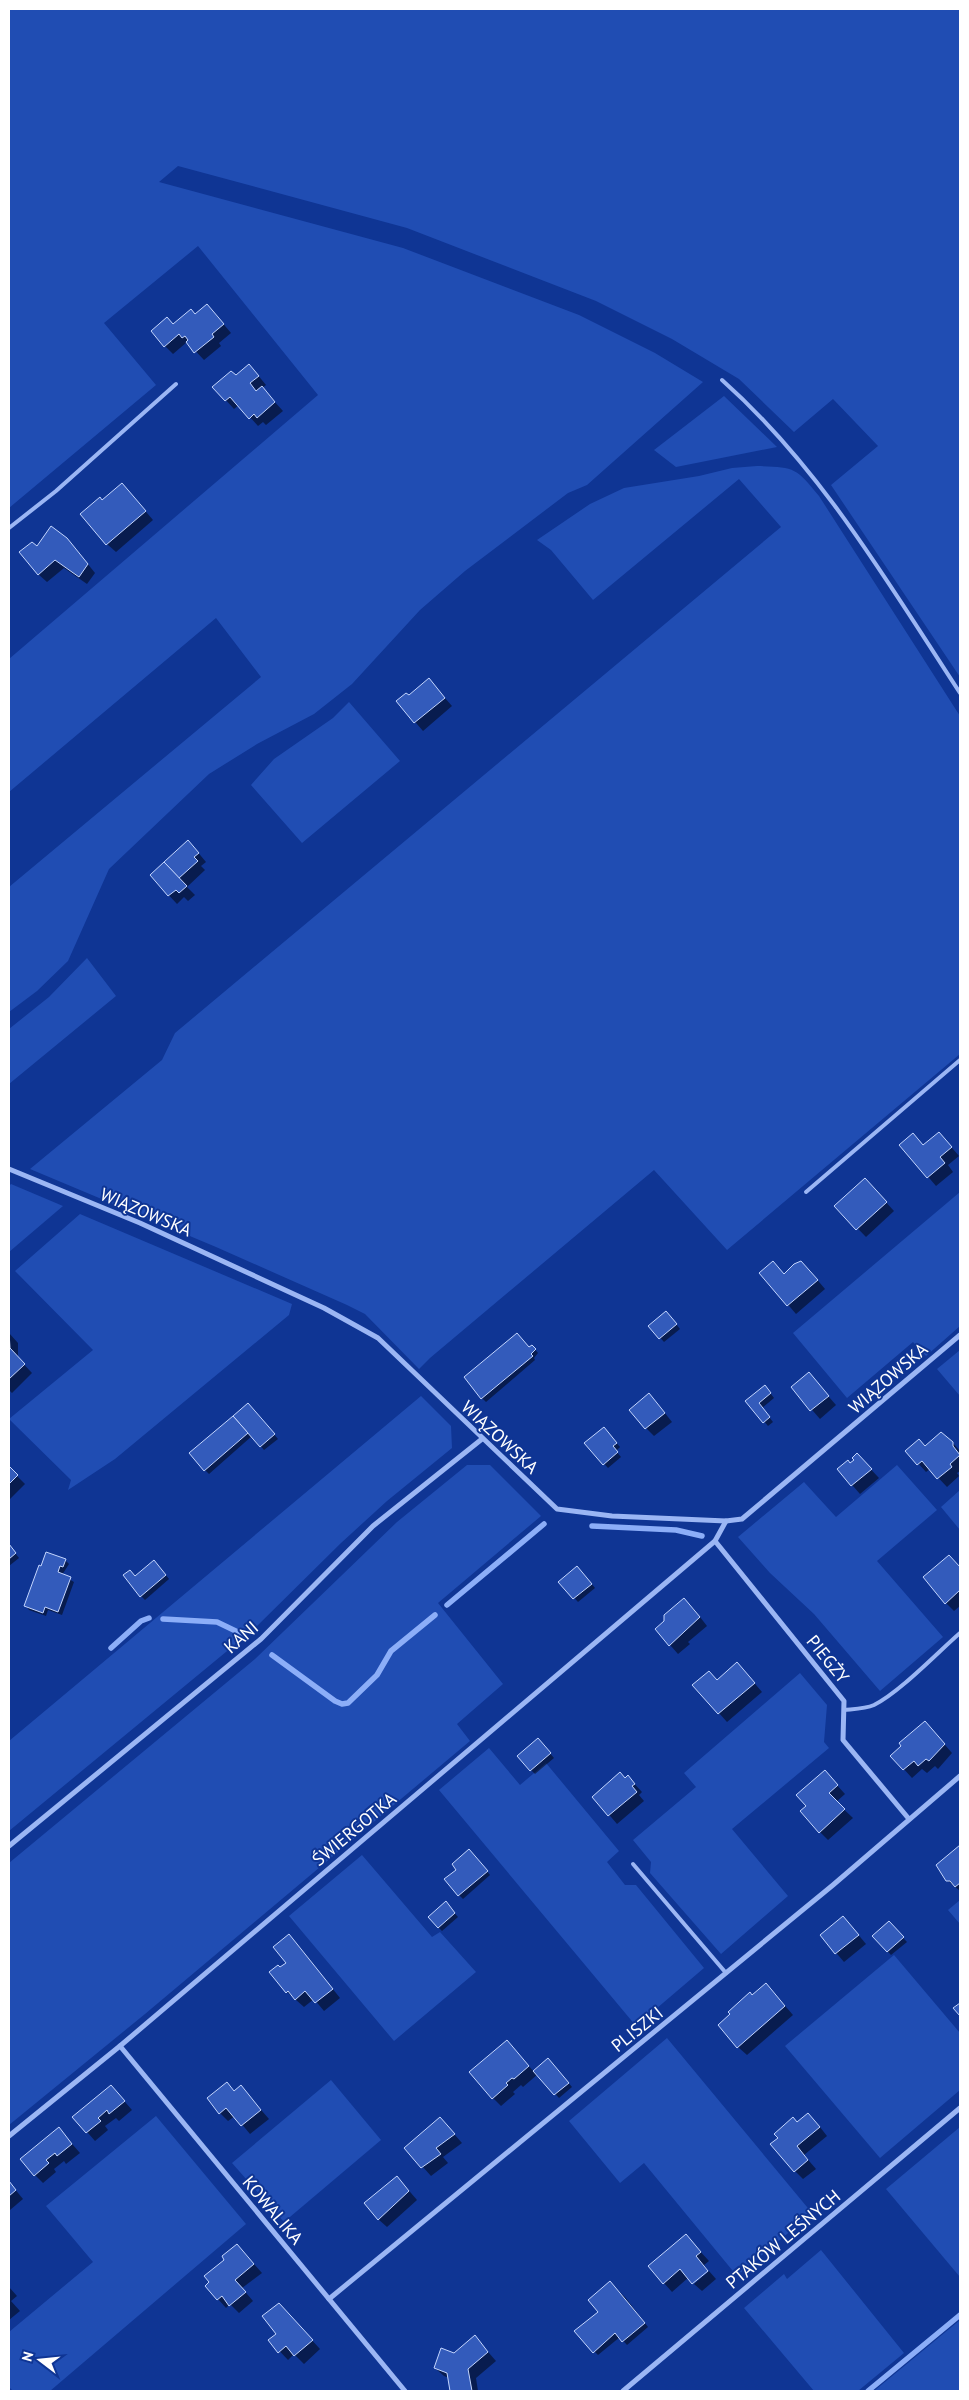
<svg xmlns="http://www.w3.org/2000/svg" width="969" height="2400" font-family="'PT Sans',sans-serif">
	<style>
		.green { fill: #204db3 }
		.shadow { fill: #0007 }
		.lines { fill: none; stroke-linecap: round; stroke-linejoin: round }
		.stream { stroke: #8caef8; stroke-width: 5.5 }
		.building { fill: #335bbb; stroke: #c3d5fe }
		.lane { stroke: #9bb6f4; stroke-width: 4 }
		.street { stroke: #9bb6f4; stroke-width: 5 }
		.labels { text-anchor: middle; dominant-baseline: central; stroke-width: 4; stroke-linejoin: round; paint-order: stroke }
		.street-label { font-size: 18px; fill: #fff; stroke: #0f3594 }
	</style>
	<rect width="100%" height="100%" fill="#0f3594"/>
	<g class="green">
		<path d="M9,9h951v668l-129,-192 47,-39 -45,-47 -39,33 -55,-53 -67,-40 -76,-38 -189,-73 -229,-62 -19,16 244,66 176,67 76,38 48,29 -116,103 -19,8 -103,78 -45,39 -68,74 -38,30 -57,30 -48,30 -100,95 -41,92 -31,30 -28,21v-125l252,-210 -45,-59 -207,174v-133l309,-264 -120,-149 -94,77 52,62 -147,123z"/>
		<path d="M724,396l53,51 -101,20 -22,-17z"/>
		<path d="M757,466c37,1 39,1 62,30l141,220v338l-233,196 -73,-80 -224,188 -11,11 -54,-55 -18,-9 -131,-58 -186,-78 132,-109 13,-27 606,-506 -42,-48 -146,121 -42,-50 -14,-10 53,-36 34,-16 75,-12 33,-8z"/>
		<path d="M349,702l51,59 -98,82 -51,-58 23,-26 59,-41z"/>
		<path d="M87,958l29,38 -107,88v-55l40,-32z"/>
		<path d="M11,1184l52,22 -54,46v-66z"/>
		<path d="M960,1192v134l-34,30 -13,-14 -66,56 -54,-65z"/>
		<path d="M80,1214l212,90 -3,11 -174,144 -47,31 3,-10 -62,-61 84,-69 -78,-79z"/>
		<path d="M960,1350v46l-23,-27z"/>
		<path d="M421,1396l30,30 1,22 -65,53 -46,42 -86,85 -246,203v-90z"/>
		<path d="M467,1465h23l51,51 -103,87 65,81 -46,40 13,17 -325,273 -136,111v-262l246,-204 142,-137z"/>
		<path d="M897,1465l40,45 -60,51 66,76 -63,54 -66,-77 -44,-41 -32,-36 66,-55 32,35z"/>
		<path d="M960,1490v40l-19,-23z"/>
		<path d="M800,1673l27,32 -3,37 5,6 -97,81 56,67 -67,58 -71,-81 1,-11 -18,-22 63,-53 -12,-14z"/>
		<path d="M489,1748l31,37 26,-22 73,88 -12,11 18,23h11l68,83 -68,58 -197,-236z"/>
		<path d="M362,1855l70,82 8,-5 36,40 -82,69 -105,-125z"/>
		<path d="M960,1900v24l-12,-14z"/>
		<path d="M894,1955l66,78v57l-80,68 -95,-112z"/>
		<path d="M667,2038l145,175 -75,63 -93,-113 -24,20 -51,-62z"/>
		<path d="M331,2080l50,60 -97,82 -52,-59z"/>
		<path d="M156,2116l90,108 -196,167h-37l-4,-4v-55l84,-70 -47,-56z"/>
		<path d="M960,2127v150l-74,-88z"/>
		<path d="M821,2250l83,103 -46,38h-44l-70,-83 40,-34 3,5z"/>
		<path d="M960,2320v71h-86z"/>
	</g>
	<g class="shadow">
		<path d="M215,314l16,19 -12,10 2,3 -17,14 -17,-18 -14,12 -8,-8 8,-21 23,-10z"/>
		<path d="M257,374l9,11 -4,3 21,23 -17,14 -3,-3 -5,4 -19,-21 -5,4 -20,-22 22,-10z"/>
		<path d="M130,493l23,27 -37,32 -9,-8 -4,-43z"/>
		<path d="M37,547l38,1 20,25 -8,11 -23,-16 -17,14 -9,-8z"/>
		<path d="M429,680l23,26 -29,25 -25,-29 11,-5z"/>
		<path d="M196,850l10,12 -5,4 4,4 -18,17 8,8 -7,6 -4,-4 -7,7 -26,-28z"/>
		<path d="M947,1142l12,14 -11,9 5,7 -17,14 -35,-41 23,1z"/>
		<path d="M873,1188l21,23 -28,26 -30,-31z"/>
		<path d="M773,1263l12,12 24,-5 16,19 -29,25 -35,-41z"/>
		<path d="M670,1316l10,13 -16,13 -14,-16z"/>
		<path d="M9,1333l9,10v15l14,15 -20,20 -3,-3z"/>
		<path d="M532,1346l6,7 -4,5 1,2 -49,42 -4,-4z"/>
		<path d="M809,1374l27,31 -16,14 -28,-32z"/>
		<path d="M768,1390l6,8 -12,10 11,14 -5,4 -21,-25z"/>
		<path d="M657,1403l15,19 -18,14 -8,-8z"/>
		<path d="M252,1408l26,31 -14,11 -12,-14 -43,38 -4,-4z"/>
		<path d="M607,1432l13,15 -4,4 5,6 -13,11 -22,-25z"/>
		<path d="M950,1440l10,11v20l-3,2 2,3 -12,11 -17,-18 -4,3 -19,-21z"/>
		<path d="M865,1463l14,15 -19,16 -21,-24 11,-6z"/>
		<path d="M9,1468l16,16 -15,15 -1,-2z"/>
		<path d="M9,1545l10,13 -10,8z"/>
		<path d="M65,1560l4,4 -7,11 12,7 -12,33 -14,-5 -2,6 -17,-6 -3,-4 14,-39z"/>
		<path d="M158,1565l11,14 -24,21 -4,-4 -6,-19z"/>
		<path d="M958,1565l2,3v38l-6,5 -8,-8z"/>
		<path d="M581,1571l14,17 -17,14 -18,-20z"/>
		<path d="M693,1608l14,18 -19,16 2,2 -12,10 -22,-25z"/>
		<path d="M745,1672l17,20 -35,30 -33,-37 23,-4z"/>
		<path d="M933,1731l19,22 -14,16 -3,-3 -8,7 -5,-4 -10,9 -20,-22z"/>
		<path d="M542,1744l12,14 -19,16 -4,-4z"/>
		<path d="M825,1772l20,22 -9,8 17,16 -25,22 -8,-8 -13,-25z"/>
		<path d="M628,1777l14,15 -3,3 5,6 -27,23 -23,-27z"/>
		<path d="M960,1847v44l-13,-11 -9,-15z"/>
		<path d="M473,1854l17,21 -27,24 -4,-4 -1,-25z"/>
		<path d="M449,1907l9,10 -16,14 -4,-4z"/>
		<path d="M888,1922l19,20 -16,13 -17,-19z"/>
		<path d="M851,1926l15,18 -22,18 -23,-27z"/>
		<path d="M297,1944l43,54 -16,13 -10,-12 -10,8 -17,-15 -7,-23 8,-6z"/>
		<path d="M774,1993l19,22 -46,40 -9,-8 14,-51z"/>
		<path d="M515,2050l19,22 14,-13 24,28 -13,11 -21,-24 -15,13 -2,-2 -8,7 2,2 -14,12 -8,-8z"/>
		<path d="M227,2084l8,8 6,-5 28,32 -19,15 -15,-18 -7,5 -8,-8z"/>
		<path d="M119,2095l13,15 -13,11 -3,-3 -11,8 3,4 -13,11 -21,-24z"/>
		<path d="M440,2118l22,25 -19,14 5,6 -17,13 -25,-28z"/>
		<path d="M816,2122l11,14 -23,19 12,14 -13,10 -8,-8 2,-48z"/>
		<path d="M59,2129l21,24 -14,11 -2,-3 -10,8 2,3 -13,11 -8,-8z"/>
		<path d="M9,2182l14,17 -13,11 -1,-2z"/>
		<path d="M405,2186l12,14 -30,27 -9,-8z"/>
		<path d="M686,2236l23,25 -5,4 3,5 -14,12 -4,-5 -17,15 -8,-9z"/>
		<path d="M245,2254l17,19 -20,15 11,13 -14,12 -9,-9 -4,4 -8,-9z"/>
		<path d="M709,2271l7,8 -14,12 -8,-7z"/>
		<path d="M610,2283l15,14 23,30 -21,18 -7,-8 -22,18 -4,-4 5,-39z"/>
		<path d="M9,2287l8,9 -6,5 9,10 -11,9z"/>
		<path d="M287,2313l33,36 -16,15 -10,-10 -6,6 -18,-19 7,-6z"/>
		<path d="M475,2337l21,24 -20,17 2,13h-26l-3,-13 -5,-2 -9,-8z"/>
	</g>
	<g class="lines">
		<g class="stream">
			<path d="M592,1526l84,4 26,6"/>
			<path d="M447,1605l97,-81"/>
			<path d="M163,1619l54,3 27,13"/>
			<path d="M111,1648l30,-27 8,-3"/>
			<path d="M272,1655l63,46 7,3 6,-1 29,-28 14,-24 44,-36"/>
			<path d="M868,2391l92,-76"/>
		</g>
	</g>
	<g class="building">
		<path d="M207,304l17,20 -12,10 2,3 -20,16 -8,-11 2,-2 -3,-4 -3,2 -3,-4 -15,13 -13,-16 16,-14 6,7 18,-15 4,5z"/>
		<path d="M249,364l10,12 -9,7 6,8 6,-5 13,16 -18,16 -3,-4 -5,5 -19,-22 -5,4 -13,-14 19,-16 5,4z"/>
		<path d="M122,483l24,28 -40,34 -26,-31 20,-17 2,3z"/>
		<path d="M51,526l16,12 21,26 -9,13 -24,-17 -17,15 -19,-23 13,-10 5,4z"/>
		<path d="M429,678l16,20 -31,25 -18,-22 10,-8 3,2z"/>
		<path d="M188,840l11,13 -5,4 4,4 -19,17 -15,-16z"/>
		<path d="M164,862l23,24 -8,7 -3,-3 -8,6 -18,-21z"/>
		<path d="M939,1132l13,15 -12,10 5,6 -18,15 -28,-33 14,-12 10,12z"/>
		<path d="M865,1178l22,24 -31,28 -22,-24z"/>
		<path d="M773,1261l11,13 10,-10 7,-3 17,19 -31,26 -28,-33z"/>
		<path d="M666,1311l11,13 -18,15 -11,-13z"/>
		<path d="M9,1332l1,16 15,16 -16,15z"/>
		<path d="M517,1333l12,14 3,-2 4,4 -5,5 2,2 -52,43 -17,-22z"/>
		<path d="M809,1372l20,24 -19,15 -19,-24z"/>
		<path d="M765,1385l6,8 -12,10 11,14 -7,6 -18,-22z"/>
		<path d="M649,1393l16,20 -20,16 -16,-19z"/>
		<path d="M248,1403l27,31 -15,13 -27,-31z"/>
		<path d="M233,1416l15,17 -44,38 -15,-18z"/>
		<path d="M604,1427l13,16 -4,3 5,6 -15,13 -19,-22z"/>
		<path d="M941,1432l12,10v4l7,9 -10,9 2,3 -15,12 -15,-18 -5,4 -12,-14 14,-12 6,7z"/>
		<path d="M857,1453l15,16 -21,17 -14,-17 11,-9 2,3 4,-3 -2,-2z"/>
		<path d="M9,1466l9,9 -9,9z"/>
		<path d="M9,1544l7,9 -7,6z"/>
		<path d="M46,1552l20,7 -3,8 -3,-1 -2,6 13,5 -13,35 -13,-5 -2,6 -19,-7 15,-41 2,1z"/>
		<path d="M949,1555l11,12v23l-15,14 -22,-27z"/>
		<path d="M154,1560l12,15 -26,22 -17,-22 7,-5 5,6z"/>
		<path d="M577,1566l15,18 -19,15 -15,-17z"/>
		<path d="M684,1598l16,19 -31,29 -14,-17 9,-8v-6z"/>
		<path d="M737,1662l18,21 -37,31 -26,-29 17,-14 8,9z"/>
		<path d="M925,1721l20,23 -16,17 -3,-2 -8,7 -4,-5 -11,9 -13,-14 11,-10 -2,-3z"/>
		<path d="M538,1738l13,15 -21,18 -13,-15z"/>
		<path d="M825,1770l13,15 -9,8 16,16 -26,24 -19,-22 6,-5 -10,-11z"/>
		<path d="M620,1772l5,6 3,-3 7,9 -3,2 5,6 -29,24 -16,-19z"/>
		<path d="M960,1845v38l-5,4 -5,-6h-4l-10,-16z"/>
		<path d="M469,1849l19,22 -30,25 -14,-17 12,-9 -4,-6z"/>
		<path d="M446,1901l9,12 -17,15 -10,-11z"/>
		<path d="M843,1916l16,19 -24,19 -15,-19z"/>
		<path d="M889,1921l15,16 -17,15 -15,-16z"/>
		<path d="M289,1934l44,55 -18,14 -10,-12 -10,9 -7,-9 -2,2 -17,-21 9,-7 2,2 6,-4 -13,-16z"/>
		<path d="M766,1983l19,23 -48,42 -19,-23 12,-11 -2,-2 22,-20 2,3z"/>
		<path d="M960,2003v13l-7,-8z"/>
		<path d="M507,2040l22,26 -15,13 -2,-1 -6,5 2,2 -16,14 -23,-27z"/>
		<path d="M548,2058l21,25 -15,12 -21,-24z"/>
		<path d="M227,2082l7,9 7,-6 20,25 -20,16 -15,-18 -7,6 -12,-16z"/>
		<path d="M111,2085l14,16 -16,13 -2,-4 -9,8 3,3 -15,12 -14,-16z"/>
		<path d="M808,2113l12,14 -23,19 11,14 -14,12 -24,-28 8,-6 -4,-4 19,-17 4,5z"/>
		<path d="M440,2117l15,17 -19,14 5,6 -20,14 -17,-20z"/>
		<path d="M59,2127l13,17 -15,12 -2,-3 -9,7 3,3 -15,13 -14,-17z"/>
		<path d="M397,2176l12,15 -31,29 -14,-17z"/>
		<path d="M9,2181l7,9 -7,6z"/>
		<path d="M686,2234l15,18 -5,4 12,15 -16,13 -12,-15 -17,15 -15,-18z"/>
		<path d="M237,2244l17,20 -19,16 11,12 -17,14 -7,-10 -5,4 -12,-14 4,-4 -5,-6 20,-16 -2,-4z"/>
		<path d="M610,2281l35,42 -23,19 -7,-9 -22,20 -19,-22 24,-19 -10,-12z"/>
		<path d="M279,2303l34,37 -19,16 -8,-10 -8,7 -10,-13 8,-6 -14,-18z"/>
		<path d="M475,2335l13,17 -20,17 4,22h-22l-3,-18 -13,-5 7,-20 13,5z"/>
	</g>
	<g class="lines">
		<g class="lane">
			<path d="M722,380c99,88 166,203 238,313"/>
			<path d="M9,528l47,-37 120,-107"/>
			<path d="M806,1192l154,-132"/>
			<path d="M844,1710c10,-1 21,-1 30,-5 26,-13 64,-53 86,-72"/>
			<path d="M633,1864l93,109"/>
		</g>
		<g class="street">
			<path d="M9,1169l131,54 184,85 54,30 179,171 55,7 114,5 16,-2 218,-184"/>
			<path d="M715,1541l129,160 -1,39 66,79"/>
			<path d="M9,1846l252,-207 112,-113 109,-87"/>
			<path d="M120,2046l285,345"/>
			<path d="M9,2136l111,-90 595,-505 11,-20"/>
			<path d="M329,2299l504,-414 127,-109"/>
			<path d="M623,2391l337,-283"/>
		</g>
	</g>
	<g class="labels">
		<g class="street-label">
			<text transform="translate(146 1212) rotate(23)">WIĄZOWSKA</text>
			<text transform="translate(888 1378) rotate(-41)">WIĄZOWSKA</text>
			<text transform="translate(500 1437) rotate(43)">WIĄZOWSKA</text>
			<text transform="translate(241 1637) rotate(-41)">KANI</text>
			<text transform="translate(828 1659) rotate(51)">PIEGŻY</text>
			<text transform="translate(354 1829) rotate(-40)">ŚWIERGOTKA</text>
			<text transform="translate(637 2029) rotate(-39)">PLISZKI</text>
			<text transform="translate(273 2210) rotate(50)">KOWALIKA</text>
			<text transform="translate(783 2239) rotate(-40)">PTAKÓW LEŚNYCH</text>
		</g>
	</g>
	<rect width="969" height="2400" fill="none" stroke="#ffffff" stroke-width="20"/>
	<g transform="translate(40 2360) rotate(286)" stroke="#0f3594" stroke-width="4" paint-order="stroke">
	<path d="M0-4L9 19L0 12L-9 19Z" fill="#ffffff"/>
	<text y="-8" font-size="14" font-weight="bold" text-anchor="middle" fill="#ffffff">N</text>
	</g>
</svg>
